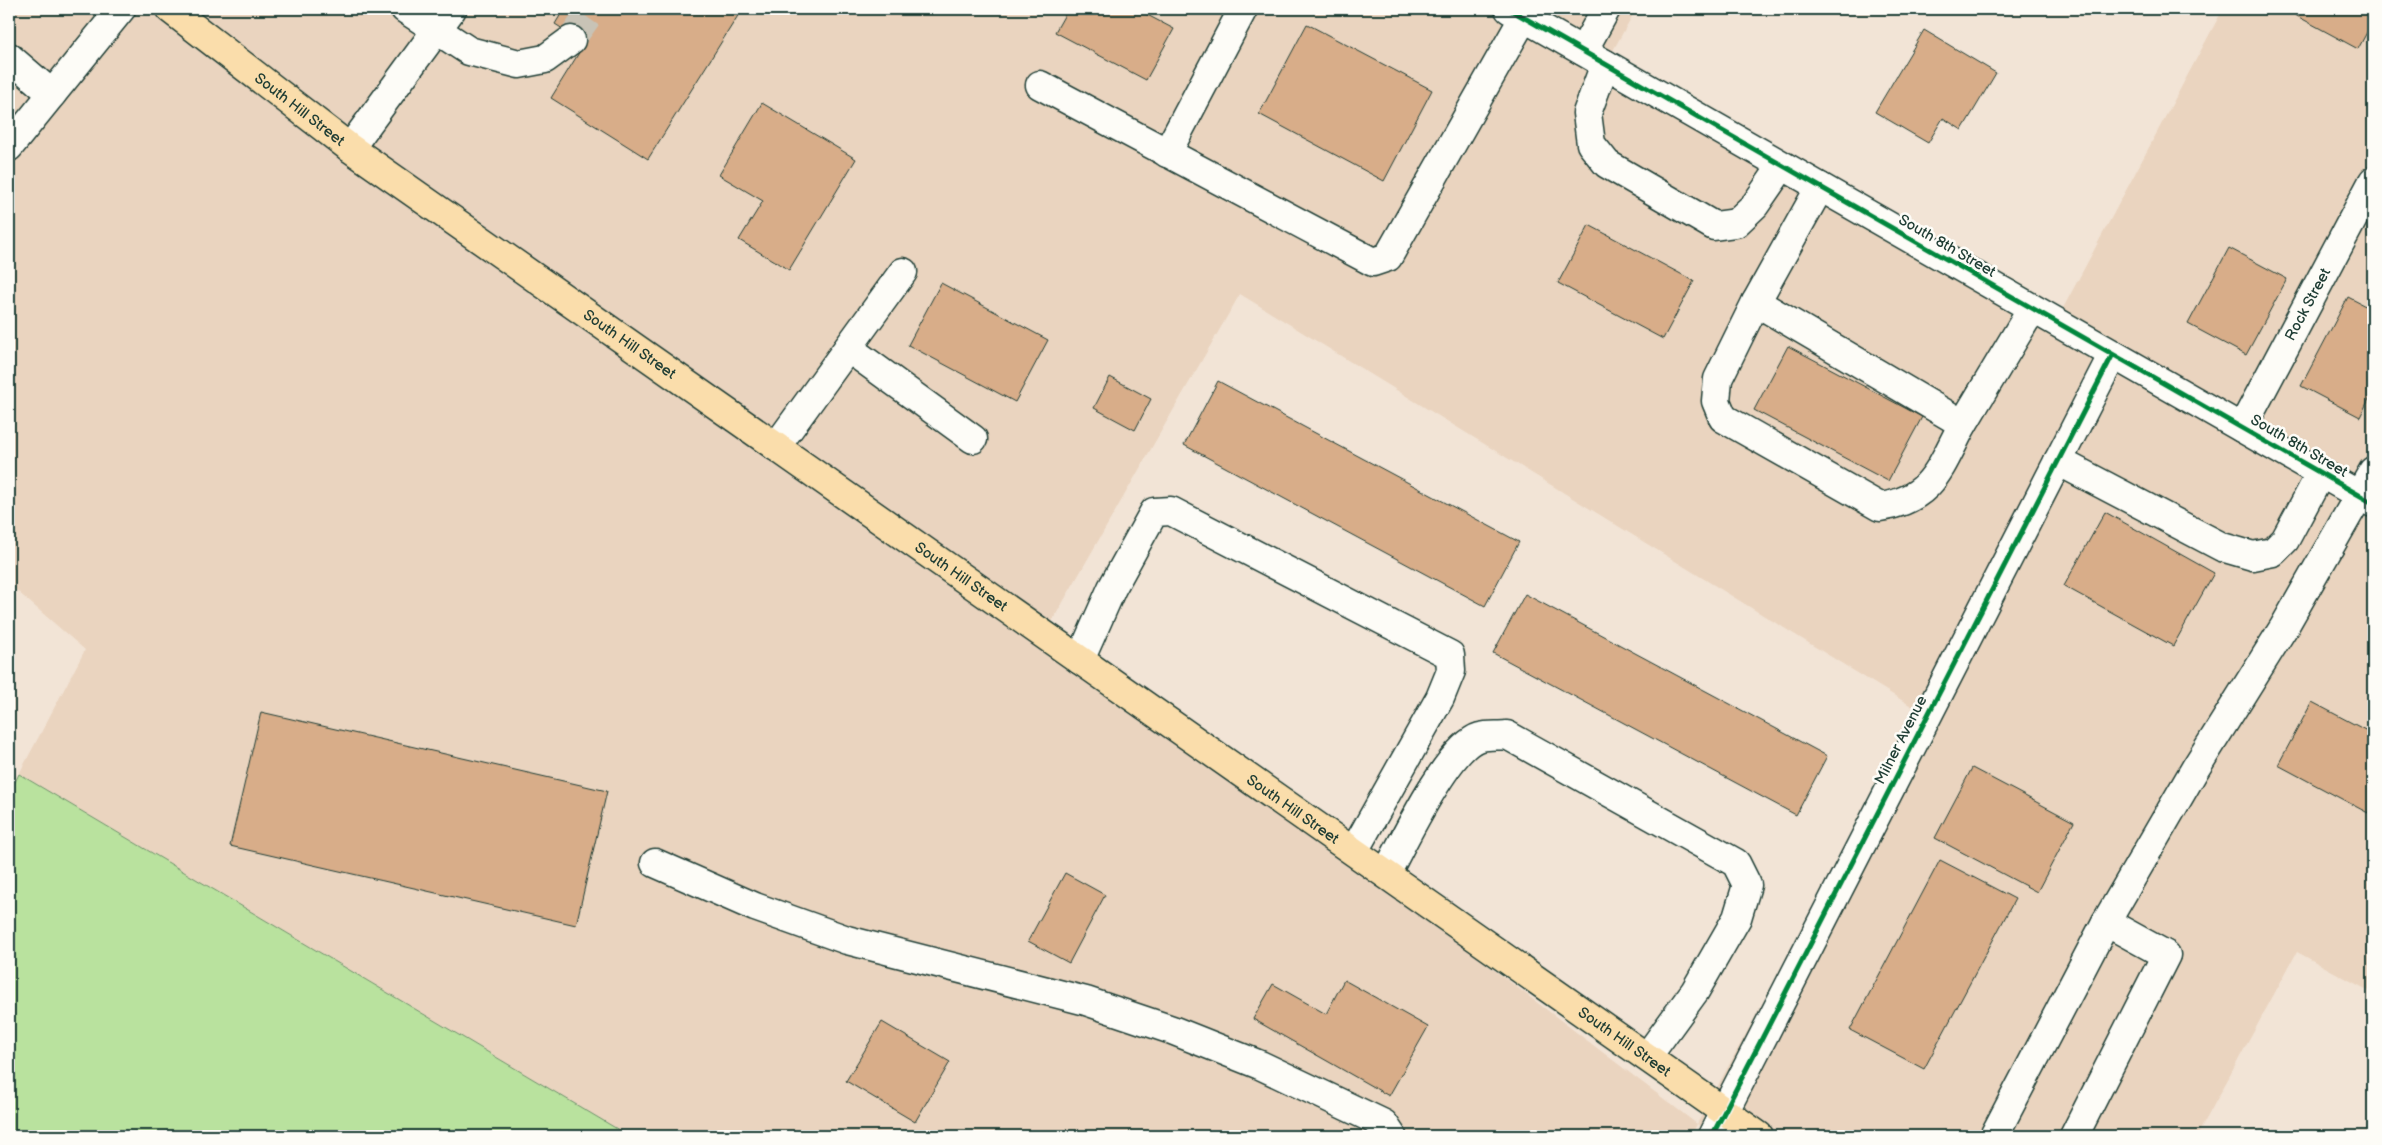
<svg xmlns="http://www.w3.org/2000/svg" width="2382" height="1145" font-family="'Balsamiq Sans',sans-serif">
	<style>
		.built { fill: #ead4bf; fill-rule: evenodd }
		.green { fill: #b9e29e; stroke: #6c9069 }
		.building { fill: #d8ad89; stroke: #1f3d34 }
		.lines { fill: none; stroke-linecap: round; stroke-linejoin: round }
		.minor-tunnel { stroke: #c8c3b6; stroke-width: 28; stroke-dasharray: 28 14; stroke-linecap: butt }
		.minor-casing { stroke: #1f3d34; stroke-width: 31 }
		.major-casing { stroke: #1f3d34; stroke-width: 31 }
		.minor { stroke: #fdfcf7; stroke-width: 28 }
		.major { stroke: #faddab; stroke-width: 28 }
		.cycleway-casing { stroke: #fdfcf7; stroke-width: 8 }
		.cycleway { stroke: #00873e; stroke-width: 5 }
		.labels { text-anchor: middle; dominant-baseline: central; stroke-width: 5; stroke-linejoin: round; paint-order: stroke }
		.street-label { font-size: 15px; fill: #1f3d34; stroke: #fdfcf7 }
	</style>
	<rect width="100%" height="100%" fill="#f2e4d6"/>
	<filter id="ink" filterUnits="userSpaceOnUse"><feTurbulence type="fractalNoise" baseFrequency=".02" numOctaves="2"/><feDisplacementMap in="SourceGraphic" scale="10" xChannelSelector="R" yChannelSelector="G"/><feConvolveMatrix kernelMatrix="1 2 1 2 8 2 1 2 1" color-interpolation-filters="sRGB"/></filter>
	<g filter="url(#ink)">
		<path class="built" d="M9,9h1627l-31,56 449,260 169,-316h150v984l-76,-41 -100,184h-481l-19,-12 -6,12h-1062l-610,-362 66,-124 -76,-66zM1240,294l681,418 -224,412 -650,-494z"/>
		<path class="green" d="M19,774l610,362h-620v-342z"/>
		<g class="building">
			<path d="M564,9h167l8,5 -91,145 -97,-61 34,-55 -30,-19z"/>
			<path d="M1068,9h68l38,20 -28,51 -91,-48z"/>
			<path d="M2284,9h89v12l-15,28z"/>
			<path d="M1307,24l125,66 -48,91 -125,-67z"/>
			<path d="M1924,30l72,43 -34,57 -19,-12 -15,25 -53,-31z"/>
			<path d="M762,103l94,56 -67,111 -50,-30 24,-39 -44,-26z"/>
			<path d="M1589,225l105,56 -31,58 -105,-56z"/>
			<path d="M2229,248l58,31 -41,76 -58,-31z"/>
			<path d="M941,283l107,57 -33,62 -107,-57z"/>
			<path d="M2348,297l25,13v81l-13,26 -59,-31z"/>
			<path d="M1788,346l134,71 -34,64 -134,-71z"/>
			<path d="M1110,377l41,22 -16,31 -41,-22z"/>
			<path d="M1218,381l301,161 -34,64 -301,-161z"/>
			<path d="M2105,512l109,61 -41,73 -109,-60z"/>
			<path d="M1525,594l302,162 -31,59 -303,-162z"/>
			<path d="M2312,702l61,32v68l-5,11 -90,-48z"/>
			<path d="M261,712l346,79 -31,134 -346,-79z"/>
			<path d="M1972,768l102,54 -37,70 -102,-54z"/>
			<path d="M1940,860l75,39 -91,170 -74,-39z"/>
			<path d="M1065,873l40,22 -36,68 -41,-22z"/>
			<path d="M1344,980l84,47 -39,69 -136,-77 20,-35 53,30z"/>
			<path d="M882,1022l68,40 -35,60 -69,-41z"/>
		</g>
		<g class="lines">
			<path class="minor-tunnel" d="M571,40l22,-31"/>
			<g class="minor-casing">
				<g id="minor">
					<path d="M405,9l64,42 50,13 26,-5 26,-19"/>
					<path d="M1509,9l864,494"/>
					<path d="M1583,51l23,-42"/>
					<path d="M9,57l43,37"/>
					<path d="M1605,64l-18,49 4,31 16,20 107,62 22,-3 19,-18 27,-39"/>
					<path d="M1040,85l333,177 15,-5 136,-240"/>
					<path d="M9,147l112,-138"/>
					<path d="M350,148l102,-139"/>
					<path d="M1167,153l76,-144"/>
					<path d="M1820,187l-64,115 207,122 69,-115"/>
					<path d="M1756,302l-38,77 -2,22 7,17 157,89c53,-8 60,-40 83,-83"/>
					<path d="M848,348l125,91"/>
					<path id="s1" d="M2242,428l131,-247"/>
					<path d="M776,447l127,-175"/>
					<path d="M2058,461l164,86 31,9 20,-4 12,-12 36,-67"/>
					<path d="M1080,660l32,-72 42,-76 17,-1 279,144 1,16 -11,27 -86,153"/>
					<path d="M655,863l100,44 92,33 239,61 86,29 88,35 124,59 8,12"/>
					<path d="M1386,874c16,-30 62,-128 94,-137 8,-2 18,-1 27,-2l229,128 11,22 -10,33 -42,73 -48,66"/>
					<path d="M2106,922l89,-153 89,-142 89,-156"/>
					<path d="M1712,1136l400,-780"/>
					<path d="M1994,1136l112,-214 60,33 -92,181"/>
				</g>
			</g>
			<g class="major-casing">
				<g id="major">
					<path id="s2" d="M170,9l180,139 1409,988"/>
				</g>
			</g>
			<use href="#minor" class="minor"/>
			<use href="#major" class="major"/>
			<g class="cycleway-casing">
				<g id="cycleway">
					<path d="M1509,9l864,494"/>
					<path d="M1712,1136l400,-780"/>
				</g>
			</g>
			<use href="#cycleway" class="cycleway"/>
		</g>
	</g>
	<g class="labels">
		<g class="street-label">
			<text stroke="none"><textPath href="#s2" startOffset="164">South Hill Street</textPath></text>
			<text transform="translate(1947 246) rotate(30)">South 8th Street</text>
			<text stroke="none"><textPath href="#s1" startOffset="140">Rock Street</textPath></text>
			<text stroke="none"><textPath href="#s2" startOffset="569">South Hill Street</textPath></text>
			<text transform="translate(2299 446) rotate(30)">South 8th Street</text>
			<text stroke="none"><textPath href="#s2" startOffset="974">South Hill Street</textPath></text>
			<text transform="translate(1901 740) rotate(-63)">Milner Avenue</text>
			<text stroke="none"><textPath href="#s2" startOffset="1379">South Hill Street</textPath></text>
			<text stroke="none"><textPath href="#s2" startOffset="1784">South Hill Street</textPath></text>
		</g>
	</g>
	<rect width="2382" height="1145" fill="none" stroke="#fdfcf7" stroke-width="30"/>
	<rect x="15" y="15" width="2352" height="1115" fill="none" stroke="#1f3d34" stroke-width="2" filter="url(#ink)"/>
</svg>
